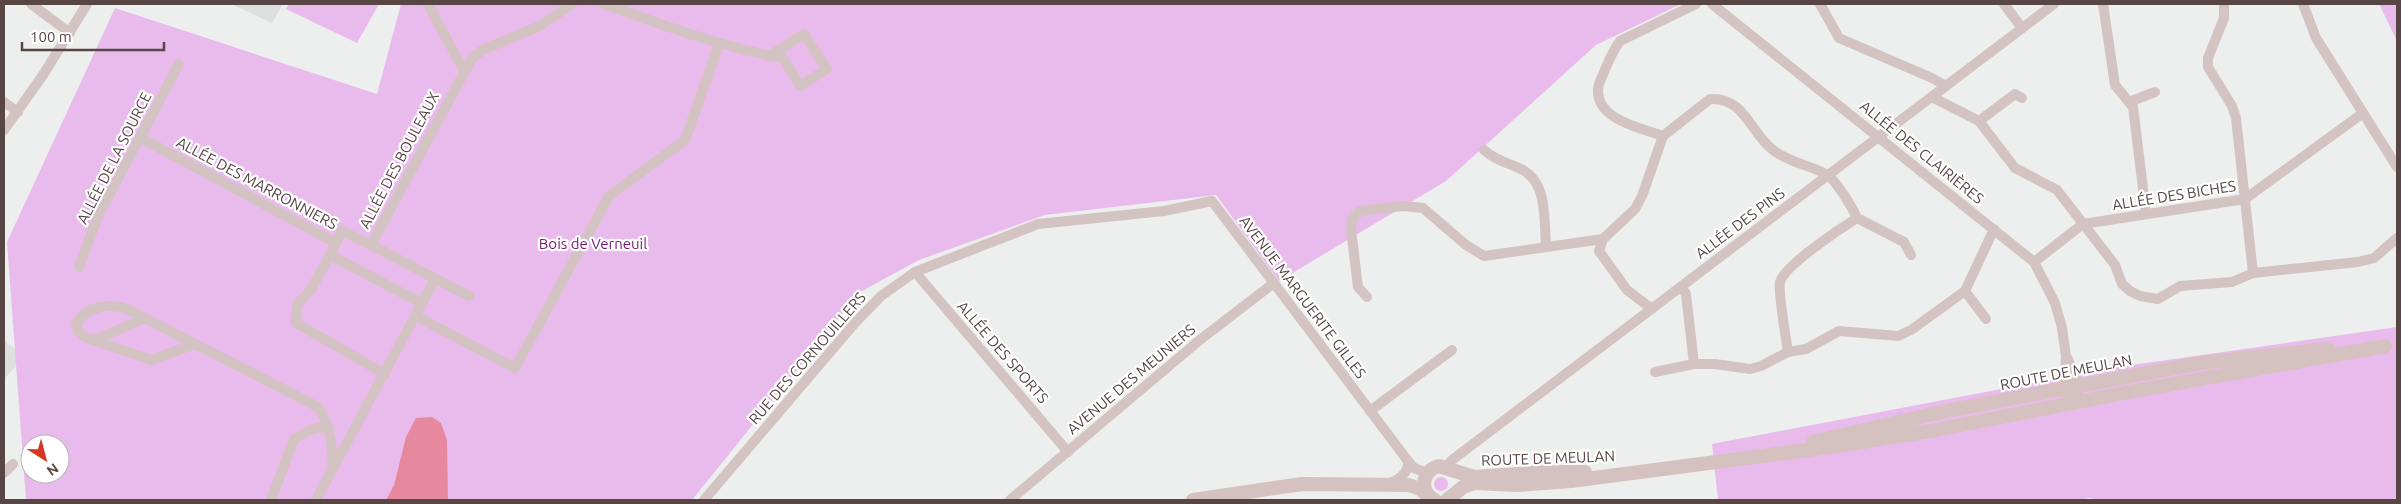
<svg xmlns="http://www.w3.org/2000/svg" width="2401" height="504" font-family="Ubuntu,sans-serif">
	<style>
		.education { fill: #dde0de }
		.green { fill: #e9bbec; fill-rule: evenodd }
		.water { fill: #e7899e }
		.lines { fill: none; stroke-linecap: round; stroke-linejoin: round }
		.minor { stroke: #d3c3c2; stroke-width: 10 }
		.secondary { stroke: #d5c1bf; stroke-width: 14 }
		.labels { text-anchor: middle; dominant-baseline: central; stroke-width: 4.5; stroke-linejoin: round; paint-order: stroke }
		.street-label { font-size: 15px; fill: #584645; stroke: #fff }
		.park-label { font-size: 15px; fill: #761a70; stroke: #fff }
	</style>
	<rect width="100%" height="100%" fill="#ecefed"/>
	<g class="education">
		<path d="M231,4h52l-11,19z"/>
		<path d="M4,340l21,17 -21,22z"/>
	</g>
	<g class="green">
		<path d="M289,4h90l-22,39 -71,-34z"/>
		<path d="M401,4h1280l-85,41 -150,136 -167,100 -63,-86 -171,20 -126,45 -59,32 -168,208h-244v-10l-48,-27 -6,22 -8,15h-360l-19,-258 108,-234 262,86zM30,444h30v30h-30z"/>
		<path d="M2379,4h18v37z"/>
		<path d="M2397,327v173h-298l-10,-2 -8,2h-363l-6,-56 399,-76z"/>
		<circle cx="1441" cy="484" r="7"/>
	</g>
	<path class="water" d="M432,417l9,6 6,17 1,60h-62l8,-15 12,-48 10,-19z"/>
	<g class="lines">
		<g class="minor">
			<path d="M31,4l39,29"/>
			<path d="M428,4l36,67"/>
			<path d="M604,4c59,21 117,43 179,54l17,28 27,-17 -23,-35 -35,22"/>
			<path d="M1712,4l322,258 21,41 7,25 4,28 -1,25 4,23"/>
			<path d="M1820,4l19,34 93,40 14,8"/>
			<path d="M2004,4l18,24"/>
			<path d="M2103,4l12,81 18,22 13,106"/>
			<path d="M2224,4v14l-16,40v9l24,39 4,12 17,155"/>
			<path d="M2303,4l13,34 81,129"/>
			<path d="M1932,97l47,24 36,47 42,22 58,75 7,19 8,7 10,5 18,3 22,-13 52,-4 21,-9 105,-11 16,-4 23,-20"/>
			<path d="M4,102l14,10"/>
			<path d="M2129,102l26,-10"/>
			<path d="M1979,121l36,-27 7,4"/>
			<path d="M4,130l39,-55 44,-71"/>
			<path d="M1663,136c-22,-8 -66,-16 -65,-46 0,-6 4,-13 6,-18 5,-12 9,-22 16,-31l76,-37"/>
			<path d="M141,138l195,105 -6,12 91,48"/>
			<path d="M1484,150c13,11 22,12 37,19 27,13 23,51 25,77"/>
			<path d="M1857,218l47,24 7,13"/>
			<path d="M336,243l6,-12 29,14"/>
			<path d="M330,255l-19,34 -14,16 -1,18 89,51"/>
			<path d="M2034,262l49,-38 162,-25 118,-86"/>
			<path d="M79,267l19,-51 81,-152"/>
			<path d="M915,272l153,180"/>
			<path d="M1681,287l5,7 8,70"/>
			<path d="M1965,291l21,28"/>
			<path d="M469,296l-98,-51 101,-187 12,-9 56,-23 32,-22"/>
			<path d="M1367,297l-9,-10 -7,-58 1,-10 8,-8 43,-5 20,2 43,37 18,11 119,-17"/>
			<path d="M1652,309l-25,-19 -28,-39 4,-12 32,-30 7,-13 21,-60 47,-37c35,-2 40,34 63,51 15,12 36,15 53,24 10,6 26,33 31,44 -16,10 -73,48 -77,64 -2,11 6,56 8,70"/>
			<path d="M416,316l99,52 94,-172 76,-56 34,-96"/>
			<path d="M94,340l52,-22"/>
			<path d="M195,344l-44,16 -66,-23 -7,-6 -2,-7c11,-20 39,-22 57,-12l185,95c13,20 14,38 15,62"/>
			<path d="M2068,359l8,23 3,20"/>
			<path d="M1655,372l39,-8h21l35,5 11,-3 27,-14 18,-3 33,-18 59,5 13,-6 54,-39 29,-62"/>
			<path d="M1370,411l82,-61"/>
			<path d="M1446,467l6,-7 602,-456"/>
			<path d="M4,473l9,-9"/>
			<path d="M1390,483c10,-4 19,-10 18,-22"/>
			<path d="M271,500l23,-61 16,-9 18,-4"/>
			<path d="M316,500l119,-221"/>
			<path d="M704,500l150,-176 27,-28 34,-24 123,-48 126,-13 48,-10 196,260 6,7 13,5"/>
			<path d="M1010,500l191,-161 73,-56"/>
		</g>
		<g class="secondary">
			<path d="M1813,442l133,-31 254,-48 128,-14"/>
			<path d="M1193,500l109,-16 107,1 11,4 10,8"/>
			<path d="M1435,500c-16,-8 -14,-29 4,-34l35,11 70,-5h41"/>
			<path d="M1447,500l16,-13 11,-4 43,2 54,-4 267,-35 98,-16 193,-38 256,-46"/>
		</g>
	</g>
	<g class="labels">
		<g class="street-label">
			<text transform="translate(1922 152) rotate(39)">ALLÉE DES CLAIRIÈRES</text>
			<text transform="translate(114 158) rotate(-63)">ALLÉE DE LA SOURCE</text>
			<text transform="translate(399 160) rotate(-62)">ALLÉE DES BOULEAUX</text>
			<text transform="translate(257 183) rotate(28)">ALLÉE DES MARRONNIERS</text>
			<text transform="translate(2174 195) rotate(-9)">ALLÉE DES BICHES</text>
			<text transform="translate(1740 223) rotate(-37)">ALLÉE DES PINS</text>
			<text transform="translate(1303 297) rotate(53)">AVENUE MARGUERITE GILLES</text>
			<text transform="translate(1003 352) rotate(49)">ALLÉE DES SPORTS</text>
			<text transform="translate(807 358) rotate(-49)">RUE DES CORNOUILLERS</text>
			<text transform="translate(2066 372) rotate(-11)">ROUTE DE MEULAN</text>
			<text transform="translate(1131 379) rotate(-40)">AVENUE DES MEUNIERS</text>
			<text transform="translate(1548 458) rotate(-2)">ROUTE DE MEULAN</text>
		</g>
		<g class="park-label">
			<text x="593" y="243">Bois de Verneuil</text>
		</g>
	</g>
	<rect width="2401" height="504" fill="none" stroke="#584645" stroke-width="10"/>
	<g transform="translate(45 459) rotate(144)"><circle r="24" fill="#ffffff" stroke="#bcb5b5"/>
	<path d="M0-4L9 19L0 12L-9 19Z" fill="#d53720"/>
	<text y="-8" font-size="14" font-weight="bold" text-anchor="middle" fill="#584645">N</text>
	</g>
	<path d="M22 42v8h142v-8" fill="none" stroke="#584645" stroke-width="2.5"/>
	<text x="30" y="42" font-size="15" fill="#584645" stroke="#ffffff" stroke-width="4" paint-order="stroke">100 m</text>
</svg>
